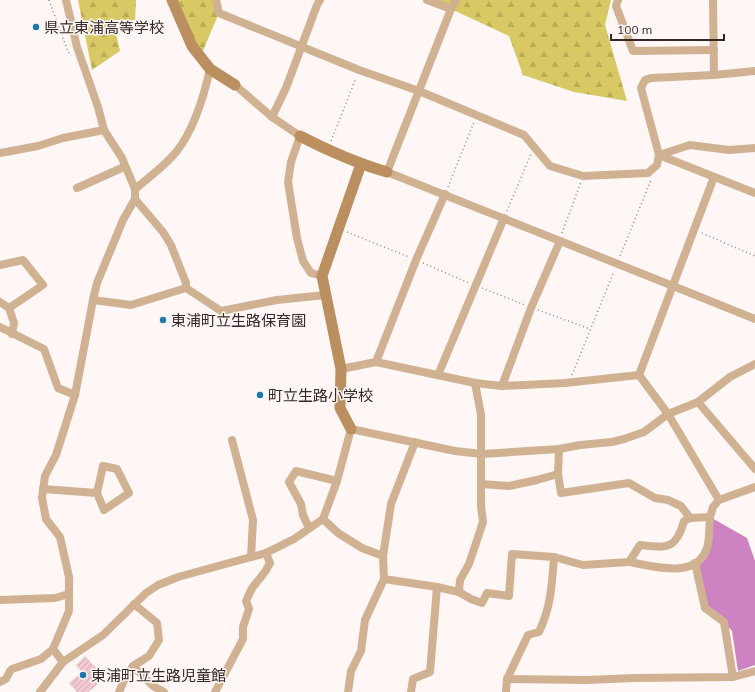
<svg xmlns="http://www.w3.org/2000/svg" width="755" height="692" font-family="Mulish,'Noto Sans JP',sans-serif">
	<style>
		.forest { fill: url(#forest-firs) }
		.water { fill: #cd82c1 }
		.building { fill: url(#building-hatch) }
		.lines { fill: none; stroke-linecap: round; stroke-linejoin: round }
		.path { stroke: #938885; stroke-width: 1.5; stroke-dasharray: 1 3; stroke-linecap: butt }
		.street { stroke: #d0b293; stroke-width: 8 }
		.secondary { stroke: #bb8f5f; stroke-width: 11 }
		.poi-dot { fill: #1f79a8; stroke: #fef7f5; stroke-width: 1.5 }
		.labels { text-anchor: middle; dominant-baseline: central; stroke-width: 3; stroke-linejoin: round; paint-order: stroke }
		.poi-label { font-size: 15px; fill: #362824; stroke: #fef7f5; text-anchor: start }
	</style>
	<defs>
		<pattern id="forest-firs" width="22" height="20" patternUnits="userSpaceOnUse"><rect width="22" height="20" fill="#d8c965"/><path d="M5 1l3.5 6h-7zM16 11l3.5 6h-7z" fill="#baad58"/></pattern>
		<pattern id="building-hatch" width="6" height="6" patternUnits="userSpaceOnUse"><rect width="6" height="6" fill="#f3c9d1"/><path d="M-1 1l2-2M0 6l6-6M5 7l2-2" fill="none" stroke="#d1adb3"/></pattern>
	</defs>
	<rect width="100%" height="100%" fill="#fef7f5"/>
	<g class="forest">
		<path d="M78,0h58l-1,20h-22l7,31 -28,19z"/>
		<path d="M176,0h40l3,13 -17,40 -18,-30z"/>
		<path d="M427,0h184l-6,25 22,76 -53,-9 -51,-17 -14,-39 -58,-27z"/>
	</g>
	<path class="water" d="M710,517l37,21 8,23v104l-17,6 -6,-40 -8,-9 -19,-14 -10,-45 7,-6z"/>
	<path class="building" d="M85,656l20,22 -17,14h-11l-8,-9 13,-11 -6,-7z"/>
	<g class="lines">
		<g class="path">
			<path d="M49,0l19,52 4,3"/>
			<path d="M331,141l25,-63"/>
			<path d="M448,187l26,-65"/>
			<path d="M507,211l24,-57"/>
			<path d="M347,232l62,25"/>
			<path d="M562,233l19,-51"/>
			<path d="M702,233l53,23"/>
			<path d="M620,256l31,-76"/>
			<path d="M423,263l46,20"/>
			<path d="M482,288l43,17"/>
			<path d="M538,310l52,19"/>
			<path d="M572,375l42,-104"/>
		</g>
		<g class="street">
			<path d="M216,0l3,13 140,57 60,21 105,44 26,31 33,10 65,-3 9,-8 2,-10 -18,-67 4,-8 6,-2 63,-3 41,-4"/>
			<path d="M427,0l24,9 -64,163 286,114 82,33"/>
			<path d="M618,0l-2,6 17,45 81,-1"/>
			<path d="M713,0l1,75"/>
			<path d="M451,9l5,-9"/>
			<path d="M235,85l37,32 28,19 -9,26 -3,20 9,56 6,23 8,12 11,3"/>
			<path d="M272,117l14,-29 31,-83 3,-5"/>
			<path d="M0,153l38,-7 25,-8 41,-8"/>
			<path d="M659,155l96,38"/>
			<path d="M659,155l31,-10 39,5 26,-2"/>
			<path d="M77,188l47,-21"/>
			<path d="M135,189c14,-12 30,-23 42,-38 17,-22 27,-55 33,-82"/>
			<path d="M135,199l28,33 8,13 15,38v5"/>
			<path d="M0,265l23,-5 20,25 -34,23"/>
			<path d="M93,300l38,5 55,-17 35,23 56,-11 48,-5"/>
			<path d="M0,302l9,6 5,15 -2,11"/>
			<path d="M0,327l44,22 14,39 17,7"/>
			<path d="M376,362l40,-102 29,-66"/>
			<path d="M341,369l35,-7 99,21 27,3 63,-3 74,-8"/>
			<path d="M438,375l66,-157"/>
			<path d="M639,375l75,-198"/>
			<path d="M639,375l29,39 51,86"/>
			<path d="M502,386l29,-78 29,-67"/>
			<path d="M698,402l57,67"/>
			<path d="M232,440l21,80 -2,37"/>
			<path d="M558,474l3,19 68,-10 26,15 13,2 13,6 9,12"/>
			<path d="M481,484l28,2 28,-6 21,-6 1,-25"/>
			<path d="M43,489l54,4 7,17 25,-17 -12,-24 -14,-3 -6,27"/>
			<path d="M323,519l15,14 24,15 21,8"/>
			<path d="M309,528l-6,-13 -2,-11 -12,-22 7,-11 41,10"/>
			<path d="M629,562c24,4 68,18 78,-14 3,-9 2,-22 3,-31"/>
			<path d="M695,563l10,45 19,14 9,55"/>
			<path d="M384,579l53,8 22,5 12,7 11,4 5,-10 22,3 3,-42 42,3 29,8 46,-3 11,-17c27,3 36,5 44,-24l6,-3 20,-1 3,-10 6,-7 36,-13"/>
			<path d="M459,592l1,-12 9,-16 14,-42 -2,-16v-91l-6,-32"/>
			<path d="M0,600l55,-2 14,-4"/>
			<path d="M53,649l10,13"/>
			<path d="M133,666l20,20 11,6"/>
			<path d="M507,679l79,1 48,-2 99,-1 22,-6"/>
			<path d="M0,682l6,-3 4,-8 2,-2 29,-10 12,-10 16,-38v-34l-9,-40 -14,-18 -4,-21 3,-22 11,-21 19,-60 18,-95 4,-17 26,-63 12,-21v-10l-13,-31 -18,-28 -6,-23 -21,-60 -11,-47"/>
			<path d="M40,692l23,-30 40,-27 43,-42 12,-8 20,-8 88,-24 28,-14 29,-20 14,-38 14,-52 104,22 27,3 77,-5 21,-4 32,-3 12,-3 20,-7 24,-18 30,-12 32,-25 25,-13"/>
			<path d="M119,692l6,-14 8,-12 16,-10 10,-16 -2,-17 -23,-19"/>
			<path d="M215,692l28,-53v-12l6,-18 -3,-8c2,-4 4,-10 7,-14 7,-10 11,-11 17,-24l-4,-10"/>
			<path d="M348,692l3,-21 10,-20 4,-31 19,-41 -1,-23 8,-52 24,-62"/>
			<path d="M411,692l2,-13 17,-7 7,-85"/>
			<path d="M506,692l1,-13 21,-44 11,-3c12,-25 13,-48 15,-75"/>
		</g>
		<g class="secondary">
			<path d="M172,0l20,46 18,23 25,16"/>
			<path d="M300,136c29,15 56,27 87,36"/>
			<path d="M351,429l-11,-21 1,-39 -19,-93 39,-112"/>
		</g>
	</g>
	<g class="poi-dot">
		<circle cx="36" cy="27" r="4"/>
		<circle cx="163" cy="320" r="4"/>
		<circle cx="260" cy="395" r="4"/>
		<circle cx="83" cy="675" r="4"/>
	</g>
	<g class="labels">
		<g class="poi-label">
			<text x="44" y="27">県立東浦高等学校</text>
			<text x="171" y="320">東浦町立生路保育園</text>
			<text x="268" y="395">町立生路小学校</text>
			<text x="91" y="675">東浦町立生路児童館</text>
		</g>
	</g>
	<path d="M611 34v6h113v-6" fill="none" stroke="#362824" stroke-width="2"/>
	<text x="617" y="34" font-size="12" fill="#362824" stroke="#fef7f5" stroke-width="3" paint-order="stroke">100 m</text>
</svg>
